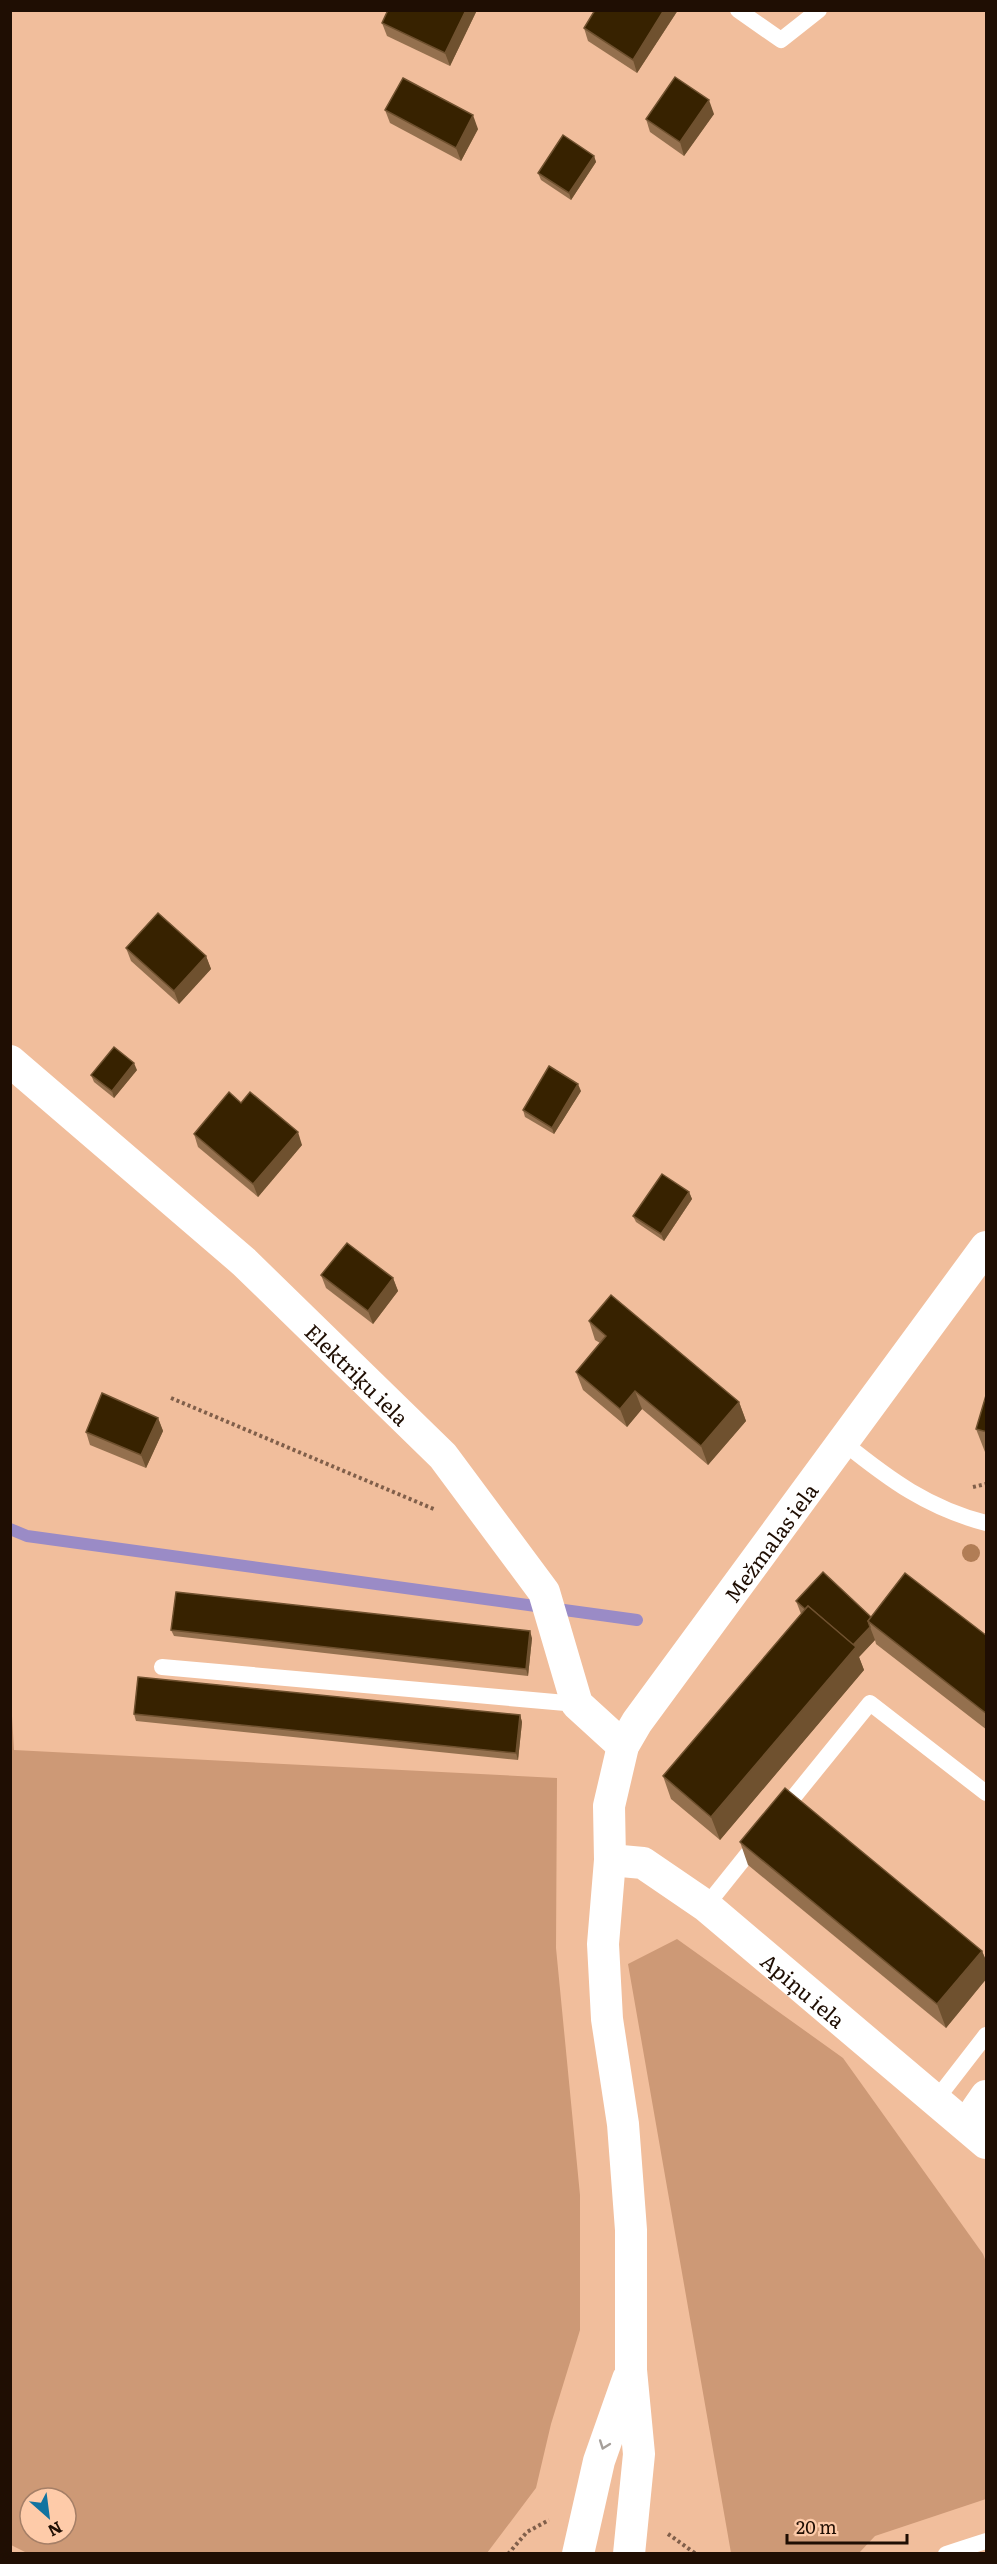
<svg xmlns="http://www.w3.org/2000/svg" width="997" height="2564" font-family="Literata,serif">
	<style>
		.green { fill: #cd9976; fill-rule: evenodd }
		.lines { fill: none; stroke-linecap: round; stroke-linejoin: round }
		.stream { stroke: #9a8bc6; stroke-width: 12 }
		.path { stroke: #805f4a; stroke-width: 4; stroke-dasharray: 3 3; stroke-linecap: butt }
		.service { stroke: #fff; stroke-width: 16 }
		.minor { stroke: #fff; stroke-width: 32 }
		.tree { fill: #b17d55 }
		.wall { fill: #94704e }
		.shaded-wall { fill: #6f512f }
		.building { fill: #372200; stroke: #6f512f; stroke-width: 1.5 }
		.oneway { stroke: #a59f9a }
		.labels { text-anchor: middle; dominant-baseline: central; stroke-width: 6; stroke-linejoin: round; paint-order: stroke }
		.street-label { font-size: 21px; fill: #1f0e03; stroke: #fecba9 }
	</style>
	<rect width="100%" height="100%" fill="#f1be9c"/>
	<g class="green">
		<path d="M11,1699l3,51 543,28 -1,170 24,247v135l-29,94 -15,64 -49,65 -458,1 -18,-9zM30,2498h36v36h-36z"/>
		<path d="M677,1939l166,119 140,196 3,8v237l-111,37 -16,17h-128l-103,-589z"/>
	</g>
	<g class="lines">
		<path class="stream" d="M10,1529l17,7 610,84"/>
		<g class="path">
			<path d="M171,1398l265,112"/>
			<path d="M973,1487l13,-3"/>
			<path d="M668,2534l28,20"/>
			<path d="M508,2554l19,-22 22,-12"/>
		</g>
		<g class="service">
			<path d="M738,10l43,30 38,-30"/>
			<path d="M844,1443c46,37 84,65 142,80"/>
			<path d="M162,1667l415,37"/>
			<path d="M780,1814l90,-111 116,90"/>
			<path d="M706,1906l52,-65"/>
			<path d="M935,2101l51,-66"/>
			<path d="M946,2554l40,-13"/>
		</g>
		<g class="minor">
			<path id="s1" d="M10,1061l234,201 199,194 101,136 33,112 46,42"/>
			<path id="s2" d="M610,1860l33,3 63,43 280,237"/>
			<path d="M966,2125l20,-29"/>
			<path d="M578,2554l21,-93 29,-82"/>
			<path id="s3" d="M629,2554l10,-100 -8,-84v-140l-8,-106 -16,-105 -4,-75 7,-84 -1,-54 14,-60 14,-24 349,-475"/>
		</g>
	</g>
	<circle class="tree" cx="971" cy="1553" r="9"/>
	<g class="wall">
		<path d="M388,10h89l-27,56 -63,-30 -5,-13z"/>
		<path d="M595,10h83l-41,63 -49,-32 -4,-13z"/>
		<path d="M385,110l93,19 -17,32 -71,-38z"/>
		<path d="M714,114l-30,42 -34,-24 -4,-13z"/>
		<path d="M594,156l2,6 -25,38 -30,-20 -3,-7z"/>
		<path d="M126,948l80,8 5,13 -32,35 -48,-43z"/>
		<path d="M137,1070l-23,28 -20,-16 -3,-7z"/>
		<path d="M581,1091l-27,43 -29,-17 -2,-7z"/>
		<path d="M241,1103l61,42 -44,52 -60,-50 -4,-13z"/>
		<path d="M689,1192l3,7 -28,42 -28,-19 -3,-6z"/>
		<path d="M321,1275l72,3 5,13 -25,33 -47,-36z"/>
		<path d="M589,1321l150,81 7,19 -38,44 -66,-56 -15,18 -44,-37 -7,-18 24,-29 -5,-3z"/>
		<path d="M987,1392v60h-2l-9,-23z"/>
		<path d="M158,1418l5,13 -17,37 -56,-23 -4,-13z"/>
		<path d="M796,1601l75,16 116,19v94l-111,-86 -1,-4 -16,17 5,13 -144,170 -49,-41 -8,-23 138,-162z"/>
		<path d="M171,1630l361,8 -4,38 -354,-40z"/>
		<path d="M134,1714l386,1 2,7 -4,38 -382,-39z"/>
		<path d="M740,1842l242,109 5,12v15l-41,50 -198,-163z"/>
	</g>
	<g class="shaded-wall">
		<path d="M466,10h11l-27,56 -5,-13z"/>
		<path d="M664,10h14l-41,63 -4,-13z"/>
		<path d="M709,100l5,14 -30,42 -4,-14z"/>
		<path d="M473,115l5,14 -17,32 -5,-13z"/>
		<path d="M594,156l2,6 -25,38 -2,-7z"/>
		<path d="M206,956l5,13 -32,35 -5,-13z"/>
		<path d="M134,1063l3,7 -23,28 -2,-7z"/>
		<path d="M578,1084l3,7 -27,43 -2,-6z"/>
		<path d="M298,1132l4,13 -44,52 -5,-13z"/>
		<path d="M689,1192l3,7 -28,42 -3,-7z"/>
		<path d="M393,1278l5,13 -25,33 -5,-13z"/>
		<path d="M635,1391l7,18 -15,18 -7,-18z"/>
		<path d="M739,1402l7,19 -38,44 -7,-19z"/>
		<path d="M158,1418l5,13 -17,37 -5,-13z"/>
		<path d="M870,1627l5,13 -16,17 5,13 -144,170 -9,-23 139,-168z"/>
		<path d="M530,1631l2,7 -4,38 -2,-7z"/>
		<path d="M520,1715l2,7 -4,38 -2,-7z"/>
		<path d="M982,1951l5,12v15l-41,50 -9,-24z"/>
	</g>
	<g class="building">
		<path d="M388,10h78l-21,43 -63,-30z"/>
		<path d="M595,10h69l-31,50 -49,-32z"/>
		<path d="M675,77l34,23 -29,42 -34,-23z"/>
		<path d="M403,78l70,37 -17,33 -71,-38z"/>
		<path d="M563,135l31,21 -25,37 -31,-20z"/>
		<path d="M158,913l48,43 -32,35 -48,-43z"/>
		<path d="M114,1047l20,16 -22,28 -21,-16z"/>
		<path d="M549,1066l29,18 -26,44 -29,-18z"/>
		<path d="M229,1092l12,11 9,-11 48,40 -45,52 -59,-50z"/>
		<path d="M662,1174l27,18 -28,42 -28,-18z"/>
		<path d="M347,1243l46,35 -25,33 -47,-36z"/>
		<path d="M611,1295l128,107 -38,44 -66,-55 -15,18 -44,-37 30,-36 -17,-15z"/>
		<path d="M987,1392v40l-11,-3z"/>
		<path d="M102,1393l56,25 -17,37 -55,-23z"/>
		<path d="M823,1572l48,45 -3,4 2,6 -17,18 -45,-39 -3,3 -9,-8z"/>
		<path d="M905,1573l82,63v78l-119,-93z"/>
		<path d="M176,1592l354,39 -4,38 -355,-39z"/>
		<path d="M808,1606l48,41 -145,170 -48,-41z"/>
		<path d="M138,1677l382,38 -4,38 -382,-39z"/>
		<path d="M785,1788l197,163 -45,53 -197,-162z"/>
	</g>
	<defs><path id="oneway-chevron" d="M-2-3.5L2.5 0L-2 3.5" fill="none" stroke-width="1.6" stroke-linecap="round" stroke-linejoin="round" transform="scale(1.5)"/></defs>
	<use class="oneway" href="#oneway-chevron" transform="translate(604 2445) rotate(110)"/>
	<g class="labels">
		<g class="street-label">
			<text stroke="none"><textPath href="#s1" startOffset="468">Elektriķu iela</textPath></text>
			<text stroke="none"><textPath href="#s3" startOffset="1064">Mežmalas iela</textPath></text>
			<text stroke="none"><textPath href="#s2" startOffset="238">Apiņu iela</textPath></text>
		</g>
	</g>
	<rect width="997" height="2564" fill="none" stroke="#1f0e03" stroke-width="24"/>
	<g transform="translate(48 2516) rotate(152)"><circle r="28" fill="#fecba9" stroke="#a57f67" stroke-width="1.5"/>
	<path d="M0-4.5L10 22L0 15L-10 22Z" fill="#1173a0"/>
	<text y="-9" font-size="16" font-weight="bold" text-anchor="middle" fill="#1f0e03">N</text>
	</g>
	<path d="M787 2534v9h120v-9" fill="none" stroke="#1f0e03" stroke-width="3"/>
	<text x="796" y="2534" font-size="18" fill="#1f0e03" stroke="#fecba9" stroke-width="4.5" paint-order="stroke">20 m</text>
</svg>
